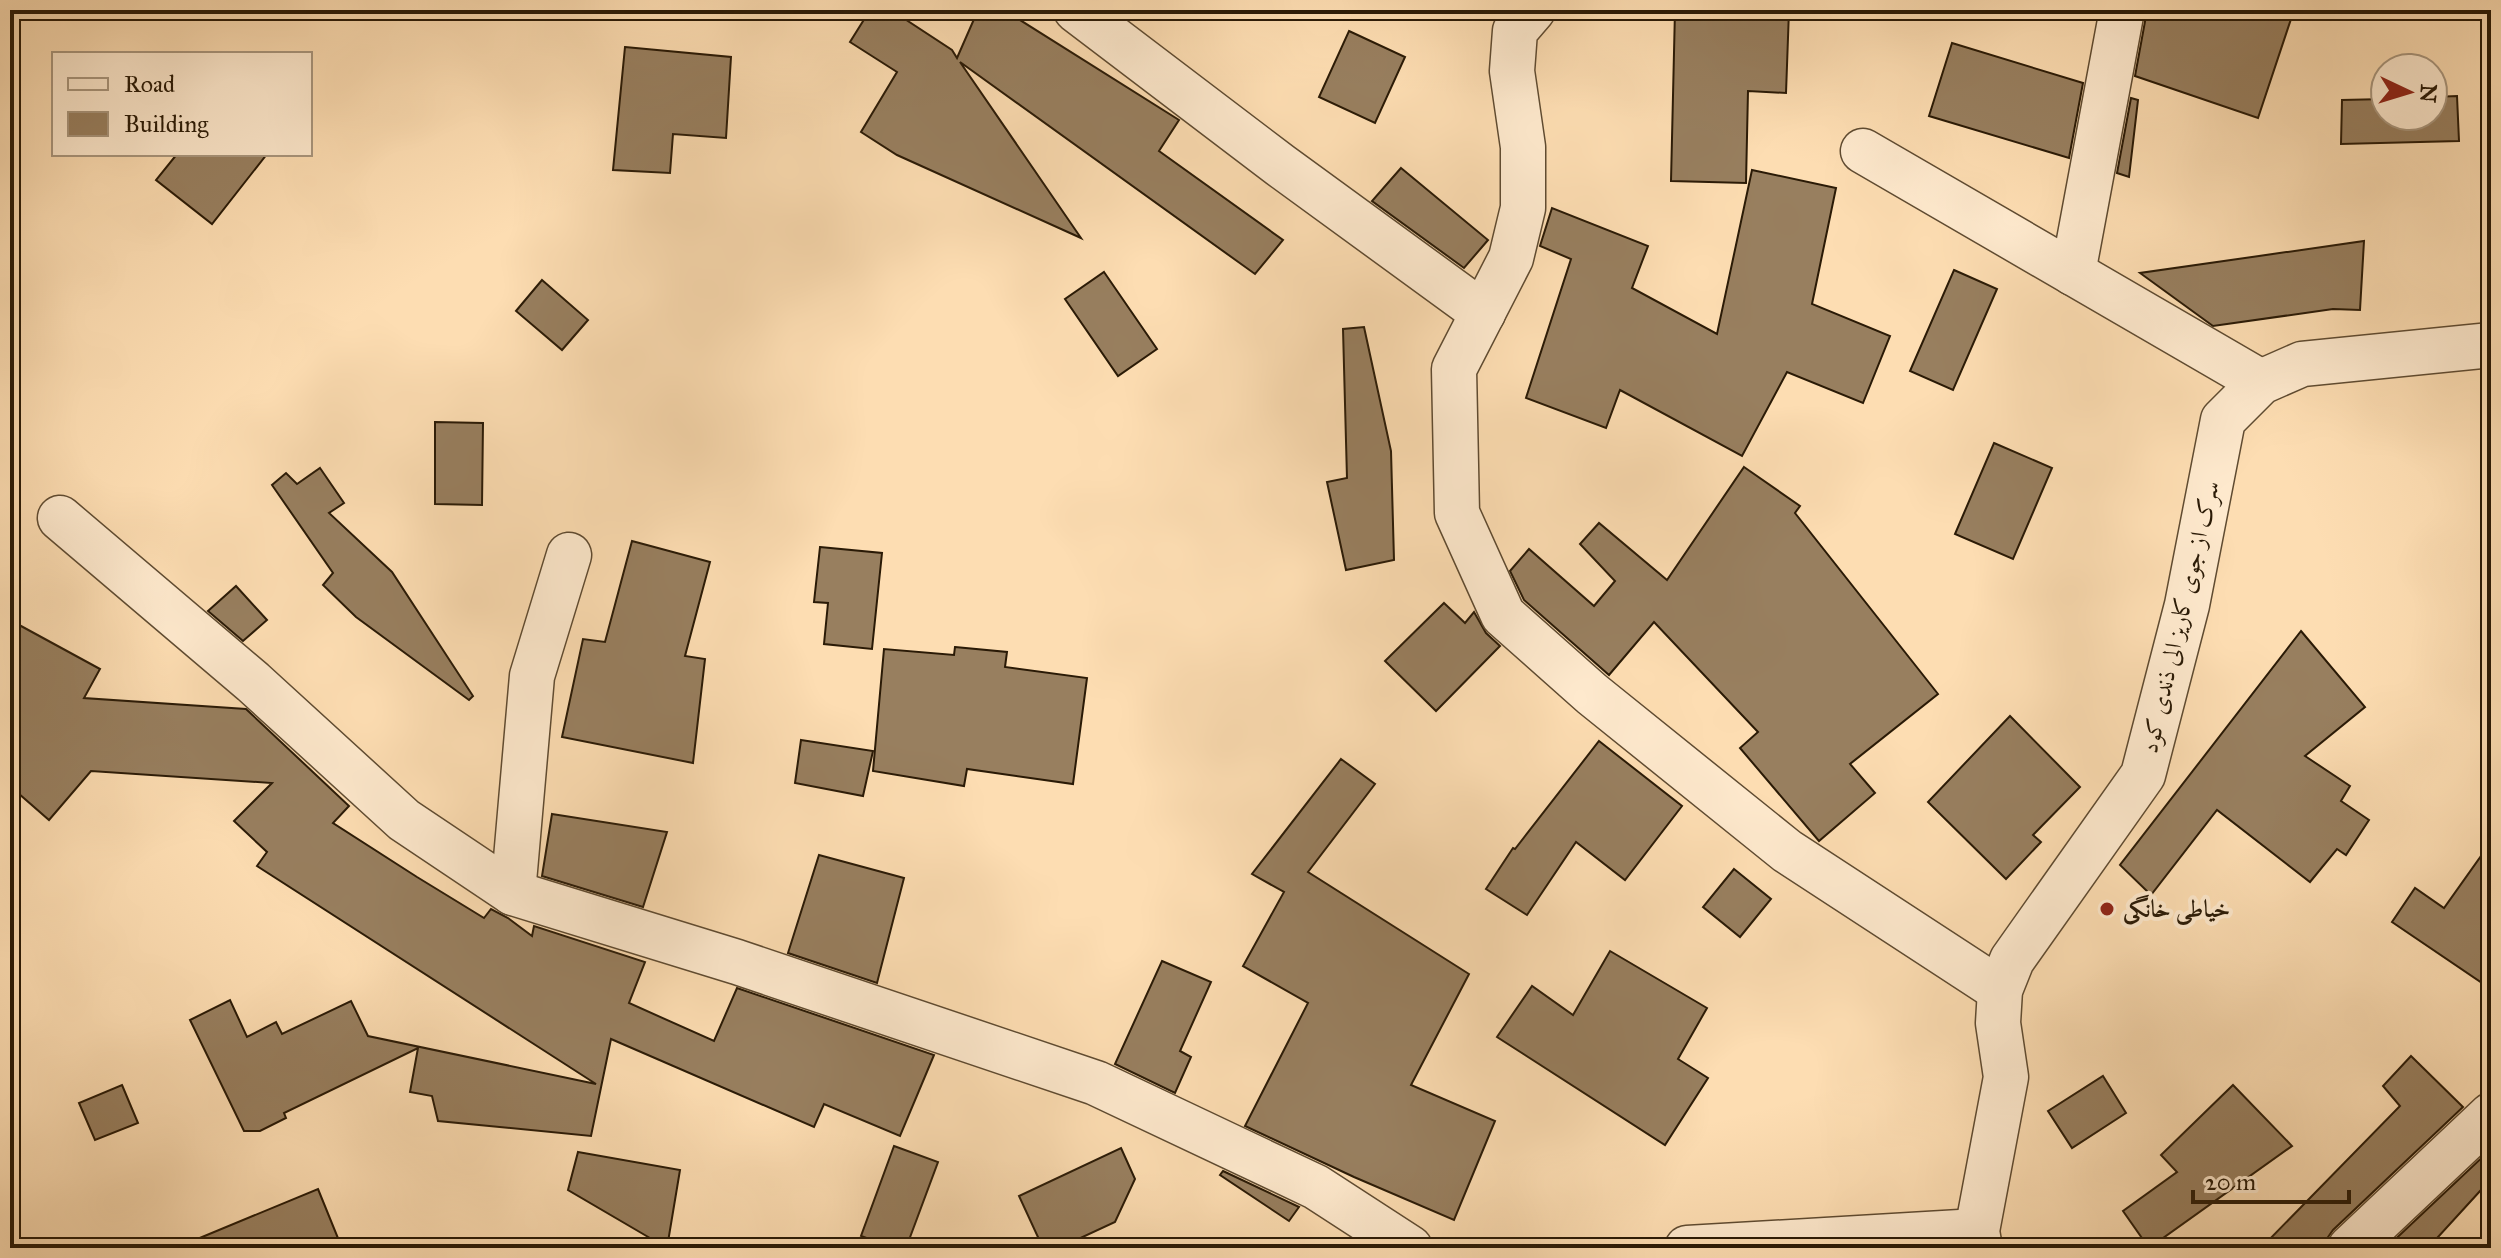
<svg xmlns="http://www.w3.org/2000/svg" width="2501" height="1258" font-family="'IM FELL Great Primer',Amiri,serif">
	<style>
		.building { fill: #987f5f; stroke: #2a1a06; stroke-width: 2 }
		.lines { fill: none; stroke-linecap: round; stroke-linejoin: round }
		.minor-casing { stroke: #5f4b31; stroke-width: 47 }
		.minor { stroke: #fee9cd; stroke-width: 44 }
		.poi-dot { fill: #8f2418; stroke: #fee9cd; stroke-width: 3 }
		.labels { text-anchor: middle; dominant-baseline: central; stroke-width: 8; stroke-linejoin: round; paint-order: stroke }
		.street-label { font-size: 24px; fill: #2a1a06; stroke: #fee9cd }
		.poi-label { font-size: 24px; font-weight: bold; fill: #2a1a06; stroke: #fee9cd; text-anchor: start }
	</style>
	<rect width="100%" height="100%" fill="#fdddb2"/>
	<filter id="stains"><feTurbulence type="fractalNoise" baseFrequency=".0025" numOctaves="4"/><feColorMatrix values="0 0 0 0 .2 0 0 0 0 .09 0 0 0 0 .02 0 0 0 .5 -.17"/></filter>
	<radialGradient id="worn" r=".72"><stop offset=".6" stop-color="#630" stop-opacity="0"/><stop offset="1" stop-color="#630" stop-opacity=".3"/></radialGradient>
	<g class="building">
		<path d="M870,10h21l61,40 5,8 21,-48h26l175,110 -20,31 124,89 -28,34 -295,-212 121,176 -184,-83 -36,-23 36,-60 -47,-30z"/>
		<path d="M1675,10h114l-3,83 -38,-2 -2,92 -75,-2z"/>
		<path d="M2244,10h50l-36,108 -123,-42 11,-60 96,2z"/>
		<path d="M1349,31l56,26 -30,66 -56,-26z"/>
		<path d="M1952,43l131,40 -14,75 -140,-42z"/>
		<path d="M625,47l106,10 -5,81 -53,-4 -3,39 -57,-3z"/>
		<path d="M2457,96l2,45 -118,3 1,-44 43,-1v17h48v-19z"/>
		<path d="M2131,98l7,2 -9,77 -12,-4z"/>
		<path d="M177,154h90l-55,70 -56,-44z"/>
		<path d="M1401,168l87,72 -24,28 -92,-67z"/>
		<path d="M1752,170l84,18 -24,116 78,32 -27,67 -76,-31 -45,84 -122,-66 -14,38 -80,-30 45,-139 -31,-13 12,-38 96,38 -16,42 85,46z"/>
		<path d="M2364,241l-4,69 -27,-1 -120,17 -73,-53z"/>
		<path d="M1954,270l43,19 -44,101 -43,-19z"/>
		<path d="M1104,272l53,77 -39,27 -53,-77z"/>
		<path d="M542,280l46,40 -26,30 -46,-39z"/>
		<path d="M1364,327l27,124 3,109 -48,10 -19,-88 20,-4 -4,-149z"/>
		<path d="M435,422l48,1 -1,82 -47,-1z"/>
		<path d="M1994,443l58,25 -39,91 -58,-25z"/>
		<path d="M1744,467l56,39 -5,7 143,181 -88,70 25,29 -56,48 -79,-93 18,-16 -104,-110 -45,53 -85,-75 -14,-29 19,-22 65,57 21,-25 -35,-37 19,-21 68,57z"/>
		<path d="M320,468l24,35 -15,10 63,59 81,124 -4,4 -113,-83 -33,-32 10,-12 -61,-88 14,-12 11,11z"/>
		<path d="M632,541l78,21 -25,94 20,3 -12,104 -131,-26 21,-98 22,3z"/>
		<path d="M820,547l62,6 -10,96 -48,-5 4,-41 -14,-1z"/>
		<path d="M236,586l31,34 -24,21 -35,-30z"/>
		<path d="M1444,603l21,20 9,-11 12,21 14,13 -64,65 -51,-50z"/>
		<path d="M10,620l90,49 -16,29 162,11 103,97 -16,17 84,54 67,41 7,-9 17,9 24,18 2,-10 111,36 -16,41 85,38 23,-53 197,67 -34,81 -76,-32 -10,23 -203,-88 -20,97 -153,-15 -6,-25 -22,-4 8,-44 -134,65 2,5 -26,13h-16l-54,-111 40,-20 17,37 29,-15 6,12 69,-33 17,35 228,48 -339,-218 10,-14 -33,-31 38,-38 -181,-12 -42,49 -39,-34z"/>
		<path d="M2301,631l64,76 -60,49 45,30 -9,15 28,19 -23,35 -9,-6 -27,33 -93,-72 -66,85 -31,-30z"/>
		<path d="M955,647l52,5 -2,15 82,11 -14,106 -106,-15 -3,17 -91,-15 11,-122 70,6z"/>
		<path d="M2010,716l70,71 -47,48 8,7 -35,37 -78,-77z"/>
		<path d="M801,740l72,11 -10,45 -68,-13z"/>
		<path d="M1599,741l83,65 -57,74 -49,-38 -49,73 -41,-26 27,-41 2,1z"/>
		<path d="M1341,759l34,25 -67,88 161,102 -58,111 84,36 -41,99 -100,-43 -109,-51 63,-123 -65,-37 41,-74 -32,-18z"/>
		<path d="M552,814l115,18 -24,75 -101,-31z"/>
		<path d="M2491,842v147l-99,-67 23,-34 29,20z"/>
		<path d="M819,855l85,23 -27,105 -89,-30z"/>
		<path d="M1734,869l37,30 -31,38 -37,-30z"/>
		<path d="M1610,951l97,57 -29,51 30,19 -43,67 -168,-108 35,-51 41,29z"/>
		<path d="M1162,961l49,21 -31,69 11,6 -16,36 -60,-29z"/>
		<path d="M2411,1056l52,51 -130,123 -7,10v8h-65l139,-142 -17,-20z"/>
		<path d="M2103,1076l23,37 -54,35 -24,-37z"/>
		<path d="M122,1085l16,38 -43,17 -16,-37z"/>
		<path d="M2233,1085l59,61 -143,102 -26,-37 54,-39 -16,-17z"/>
		<path d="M894,1146l44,16 -32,86h-12l-33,-12z"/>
		<path d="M1121,1148l14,31 -20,43 -56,26h-16l-24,-52z"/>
		<path d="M2491,1149v30l-63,69h-42z"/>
		<path d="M578,1152l102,18 -13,78 -99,-58z"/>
		<path d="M1223,1171l76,36 -10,14 -69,-46z"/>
		<path d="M318,1189l24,59h-164v-1z"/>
	</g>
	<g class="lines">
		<g class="minor-casing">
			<g id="minor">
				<path d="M1076,10l204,155 203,148"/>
				<path d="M1533,10l-18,21 -3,40 11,76v61l-12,50 -57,111 3,144 46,102 89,79 195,157 213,139"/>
				<path d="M1863,151l398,231"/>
				<path d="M2073,273l49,-263"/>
				<path d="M60,518l193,164 151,138 109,73 224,69 359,121 220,104 94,61"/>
				<path d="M513,893l19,-217 37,-121"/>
				<path d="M1687,1248l290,-17"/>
				<path d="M1980,1248l-3,-17 29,-154 -8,-54 2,-33 12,-30 131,-185 44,-170 36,-185 38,-38 41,-18 189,-19"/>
				<path d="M2350,1248l141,-133"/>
			</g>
		</g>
		<use href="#minor" class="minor"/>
	</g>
	<circle class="poi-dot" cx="2107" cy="909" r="8"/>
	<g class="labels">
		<g class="street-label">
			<text transform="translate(2180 617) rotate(-77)">سرک از جوی کاریز الی ذندی کود</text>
		</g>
		<g class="poi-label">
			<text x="2123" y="909">خیاطی خانگی</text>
		</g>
	</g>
	<rect width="2501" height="1258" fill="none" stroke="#fdddb2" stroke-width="40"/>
	<rect x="12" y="12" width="2477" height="1234" fill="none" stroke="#2a1a06" stroke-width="4"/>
	<rect x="20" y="20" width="2461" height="1218" fill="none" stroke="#2a1a06" stroke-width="2"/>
	<rect x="52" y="52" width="260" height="104" fill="#fee9cd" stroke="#a9967d" stroke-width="2"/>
	<rect x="68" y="78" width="40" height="12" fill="#fee9cd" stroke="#a9967d" stroke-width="2"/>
	<text x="124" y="92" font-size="24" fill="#2a1a06">Road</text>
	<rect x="68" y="112" width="40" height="24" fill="#987f5f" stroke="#a9967d" stroke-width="2"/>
	<text x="124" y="132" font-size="24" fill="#2a1a06">Building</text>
	<g transform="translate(2409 92) rotate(94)"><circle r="38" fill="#fee9cd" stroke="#a9967d" stroke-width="2"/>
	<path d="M0-6L14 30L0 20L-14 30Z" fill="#8f2418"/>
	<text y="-12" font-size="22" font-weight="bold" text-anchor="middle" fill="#2a1a06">N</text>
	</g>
	<path d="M2193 1190v12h156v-12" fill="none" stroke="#2a1a06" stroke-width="4"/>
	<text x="2205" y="1190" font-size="24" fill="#2a1a06" stroke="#fee9cd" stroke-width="6" paint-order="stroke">20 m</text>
	<rect width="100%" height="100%" filter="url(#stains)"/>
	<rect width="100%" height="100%" fill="url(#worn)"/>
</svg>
